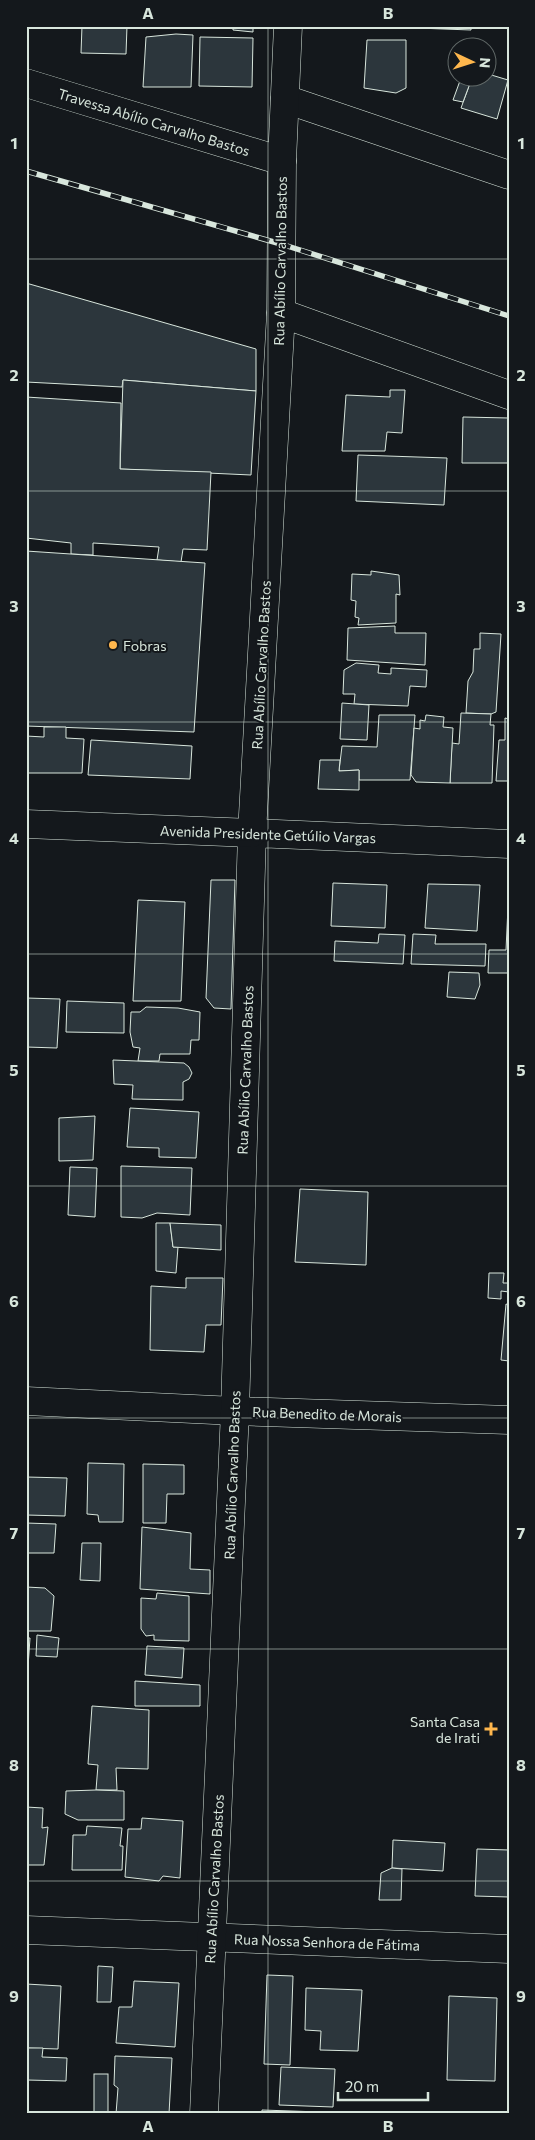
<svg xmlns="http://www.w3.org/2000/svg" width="535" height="2140" font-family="Commissioner,sans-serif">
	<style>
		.building { fill: #2c363c; stroke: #d8e6dc }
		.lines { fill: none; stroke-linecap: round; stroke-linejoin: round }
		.minor-casing { stroke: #d8e6dc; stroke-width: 29 }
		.secondary-casing { stroke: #d8e6dc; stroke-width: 29 }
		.minor { stroke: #14181c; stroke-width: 28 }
		.secondary { stroke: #14181c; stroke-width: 28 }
		.rail-casing { stroke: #d8e6dc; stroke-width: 5.5 }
		.rail { stroke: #14181c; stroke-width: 4; stroke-dasharray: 11; stroke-linecap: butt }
		.grid { fill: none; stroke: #d8e6dc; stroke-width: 1; stroke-opacity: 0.55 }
		.poi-dot { fill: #ffb74d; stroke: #14181c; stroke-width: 2 }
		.labels { text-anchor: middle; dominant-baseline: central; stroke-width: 4; stroke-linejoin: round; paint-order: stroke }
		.street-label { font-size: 14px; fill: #d8e6dc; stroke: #14181c }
		.poi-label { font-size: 14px; fill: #d8e6dc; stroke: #14181c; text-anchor: start }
		.neatline { fill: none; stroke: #d8e6dc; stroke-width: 2 }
		.grid-label { font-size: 16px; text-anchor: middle; font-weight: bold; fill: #d8e6dc }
	</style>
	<rect width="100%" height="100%" fill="#14181c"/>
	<g class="building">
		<path d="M82,26h45l-1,28 -45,-1z"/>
		<path d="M233,26h20v6l-20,-2z"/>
		<path d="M417,26h54v4l-54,-2z"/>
		<path d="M176,34l17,1 -2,52h-48l3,-50z"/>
		<path d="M200,37l53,1 -1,49 -53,-1z"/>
		<path d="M367,40h39v48l-10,5 -32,-5z"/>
		<path d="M488,74l20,6 -11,39 -36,-11 11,-30h16z"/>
		<path d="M461,78h11l-9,24 -10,-2z"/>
		<path d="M26,283l230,66v42l-133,-11 -1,7 -96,-5z"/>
		<path d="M123,380l133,11 -5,84 -131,-6z"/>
		<path d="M390,390h15l-3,43 -15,-1 -2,19h-43l4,-56 44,2z"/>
		<path d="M26,397l95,6 -1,66 91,3 -4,78 -24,-1 -2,13 -24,-2 2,-13 -66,-4v12l-22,-1v-11l-45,-5z"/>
		<path d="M463,417l46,1v45h-47z"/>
		<path d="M358,455l89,3 -3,47 -88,-4z"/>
		<path d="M26,551l179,12 -11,169 -168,-6z"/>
		<path d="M371,571l28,4 1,20 -4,-1v29l-38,2 1,-7 -4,-1 1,-16 -5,-1 1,-26 19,1z"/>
		<path d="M395,626v7h31l-1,32 -78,-5 1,-32z"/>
		<path d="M480,633l21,1 -5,78 -5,2 -25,-1 2,-32 5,-9 1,-23h6z"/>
		<path d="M356,663l23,2 -1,8 13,1v-6l36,2 -1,17 -16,-1 -2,20 -54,-2 1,-10h-12l1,-24z"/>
		<path d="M342,703l27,2 -2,35 -27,-1z"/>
		<path d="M461,713l30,1 -1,11h4l-2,58h-42l2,-40 7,1z"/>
		<path d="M379,715h36l-5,65h-51v-10l-20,1 3,-25 35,1z"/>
		<path d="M426,715l18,2 -1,10 10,1 -3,55 -34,-1 -5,-7 3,-47 6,1v-9l5,1z"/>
		<path d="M505,718l4,1v62h-13l3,-41h6z"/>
		<path d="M44,727h22v11l18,1 -2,34h-56v-37l18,1z"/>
		<path d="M91,740l101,6 -2,33 -102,-4z"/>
		<path d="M320,760h20l-1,11 20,-1v20l-41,-1z"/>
		<path d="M211,880h24l-4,129 -17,-1 -8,-10z"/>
		<path d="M333,883l54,2 -2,43 -54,-2z"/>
		<path d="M428,884l52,1 -3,46 -52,-3z"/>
		<path d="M509,885v88h-21l1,-23h17z"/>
		<path d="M138,900l47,2 -4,99h-48z"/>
		<path d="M379,934l26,1 -2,29 -69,-3 1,-20 43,2z"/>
		<path d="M413,934l23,1 -1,9h51l-1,22 -74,-2z"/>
		<path d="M449,972l30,1 1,12 -5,14 -28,-2z"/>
		<path d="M26,998l34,1 -3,49 -31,-1z"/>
		<path d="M67,1001l57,2v30l-58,-1z"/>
		<path d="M146,1007l32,1 22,4 -1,28h-8l-1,14h-30l-1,7h-21l2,-13 -7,-1 -3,-15 1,-20h9z"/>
		<path d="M113,1060l71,3 5,4 3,6 -3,6 -6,3v18l-51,-1 1,-14 -19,-1z"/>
		<path d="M130,1108l69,4 -3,46 -37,-1v-9l-32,-1z"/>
		<path d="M95,1116l-2,44 -34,1v-43z"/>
		<path d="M121,1166l71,2 -2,47 -33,-2 -15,5 -21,-1z"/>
		<path d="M70,1167l27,1 -2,49 -27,-2z"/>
		<path d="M300,1189l68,3 -2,73 -71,-3z"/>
		<path d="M156,1223h14l3,24h5l-2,26 -20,-2z"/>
		<path d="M170,1223l51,2v25l-48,-3z"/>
		<path d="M489,1273h15l-1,10h6v9l-8,-1v8l-13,-1z"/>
		<path d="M186,1278h37l-2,47h-15l-2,27 -54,-2 1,-64 35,2z"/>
		<path d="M506,1304l3,1v56l-8,-1z"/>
		<path d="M88,1463l36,1 -1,58h-24l-1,-7 -11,-1z"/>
		<path d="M143,1464l41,1v29h-17l-1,29h-23z"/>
		<path d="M26,1477l41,1 -2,38 -39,-1z"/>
		<path d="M26,1523l30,1 -2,29h-28z"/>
		<path d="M142,1527l49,6 -1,36 20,1v24l-70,-5z"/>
		<path d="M82,1543h19l-1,38 -20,-1z"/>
		<path d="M26,1587l19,1 9,8 -3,35h-25z"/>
		<path d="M157,1593l32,3v45l-35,-1v-5l-8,1 -5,-7v-31l15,1z"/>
		<path d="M37,1635l22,3 -2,19 -21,-1z"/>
		<path d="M26,1638h4l-2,29h-2z"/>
		<path d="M147,1646l37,2 -2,30 -37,-3z"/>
		<path d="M135,1681l65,4v21h-65z"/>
		<path d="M92,1706l57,4 -1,59 -32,-1 1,22h-21l2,-25 -10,-1z"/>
		<path d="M96,1790l28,1v29h-46l-13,-6 1,-23z"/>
		<path d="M26,1807l17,1 -1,20 6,-1 -4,38h-18z"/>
		<path d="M142,1818l41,3 -3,57 -17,-2 -4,5 -34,-4 3,-48h13z"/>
		<path d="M87,1826l35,2 -2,18h3l-1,24h-50l1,-35h13z"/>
		<path d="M393,1840l52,3 -2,28 -51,-3z"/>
		<path d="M477,1849l32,1v47l-34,-1z"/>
		<path d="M392,1868l10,1 -1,31h-22l2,-27z"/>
		<path d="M98,1966l15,1 -2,35h-14z"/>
		<path d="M267,1975l26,1 -3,89 -26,-1z"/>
		<path d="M134,1981l45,2 -4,64 -59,-4 3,-36h13z"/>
		<path d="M26,1984l35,2 -3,63 -32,-1z"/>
		<path d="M306,1988l56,2 -4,61 -38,-1 1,-19 -16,-1z"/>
		<path d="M449,1996l48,2 -2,83 -48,-1z"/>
		<path d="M26,2048h17l-1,9 25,1 -1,23 -39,-1 -1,16z"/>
		<path d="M115,2056l57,2 -3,56h-53l2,-26 -4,-3z"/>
		<path d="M281,2067l54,2 -2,38 -54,-2z"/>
		<rect x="94" y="2074" width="14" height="40"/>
		<path d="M262,2110l58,2v2h-58z"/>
	</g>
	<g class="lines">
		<g class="minor-casing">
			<g id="minor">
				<path d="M26,83l256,78"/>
				<path d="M285,99l224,76"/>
				<path d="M281,313l1,-152 6,-135"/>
				<path d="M26,1401l209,10 274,9"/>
				<path d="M26,1930l483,19"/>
				<path d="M204,2114l31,-703 17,-578 257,11"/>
			</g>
		</g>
		<g class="secondary-casing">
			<path id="secondary" d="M26,824l226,9 29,-520 228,82"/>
		</g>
		<use href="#minor" class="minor"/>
		<use href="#secondary" class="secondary"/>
		<g class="rail-casing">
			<path id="rail" d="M26,171l255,73 228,72"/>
		</g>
		<use href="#rail" class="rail"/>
	</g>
	<path class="grid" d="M268,26v2088M26,259h483M26,491h483M26,722h483M26,954h483M26,1186h483M26,1418h483M26,1649h483M26,1881h483"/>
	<g class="poi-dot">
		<circle cx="113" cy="645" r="5"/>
		<path d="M488.5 1721.5h5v5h5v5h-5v5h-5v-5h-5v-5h5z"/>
	</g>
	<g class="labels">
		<g class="street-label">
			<text transform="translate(154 122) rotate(17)">Travessa Abílio Carvalho Bastos</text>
			<text transform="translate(280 261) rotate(-89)">Rua Abílio Carvalho Bastos</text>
			<text transform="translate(261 665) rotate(-87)">Rua Abílio Carvalho Bastos</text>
			<text transform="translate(268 834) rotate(2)">Avenida Presidente Getúlio Vargas</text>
			<text transform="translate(245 1070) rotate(-88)">Rua Abílio Carvalho Bastos</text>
			<text transform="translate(327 1414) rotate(2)">Rua Benedito de Morais</text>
			<text transform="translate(232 1475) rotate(-88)">Rua Abílio Carvalho Bastos</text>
			<text transform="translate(214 1879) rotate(-87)">Rua Abílio Carvalho Bastos</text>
			<text transform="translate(327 1942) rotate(2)">Rua Nossa Senhora de Fátima</text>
		</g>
		<g class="poi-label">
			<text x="123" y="645">Fobras</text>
			<text x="480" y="1721" text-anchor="end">Santa Casa<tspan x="480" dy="16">de Irati</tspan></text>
		</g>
	</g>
	<rect width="535" height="2140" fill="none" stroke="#14181c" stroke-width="55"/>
	<g transform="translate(472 62) rotate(94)"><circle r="24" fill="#14181c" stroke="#626a69"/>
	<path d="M0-4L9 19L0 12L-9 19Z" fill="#ffb74d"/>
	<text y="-8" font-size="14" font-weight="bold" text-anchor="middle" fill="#d8e6dc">N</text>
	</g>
	<path d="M338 2092v8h90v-8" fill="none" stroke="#d8e6dc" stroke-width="2.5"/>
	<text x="345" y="2092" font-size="15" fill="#d8e6dc" stroke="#14181c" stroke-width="4" paint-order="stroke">20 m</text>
	<rect x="28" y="28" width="480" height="2084" class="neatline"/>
	<g class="grid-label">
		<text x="148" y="19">A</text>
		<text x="388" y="19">B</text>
		<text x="14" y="149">1</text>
		<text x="521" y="149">1</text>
		<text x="14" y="381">2</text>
		<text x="521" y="381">2</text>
		<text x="14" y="612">3</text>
		<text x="521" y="612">3</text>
		<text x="14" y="844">4</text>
		<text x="521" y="844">4</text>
		<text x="14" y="1076">5</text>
		<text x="521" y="1076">5</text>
		<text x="14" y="1307">6</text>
		<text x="521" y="1307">6</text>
		<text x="14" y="1539">7</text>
		<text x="521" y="1539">7</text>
		<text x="14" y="1771">8</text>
		<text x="521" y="1771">8</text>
		<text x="14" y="2002">9</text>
		<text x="521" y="2002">9</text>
		<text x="148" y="2132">A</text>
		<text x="388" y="2132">B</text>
	</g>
</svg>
